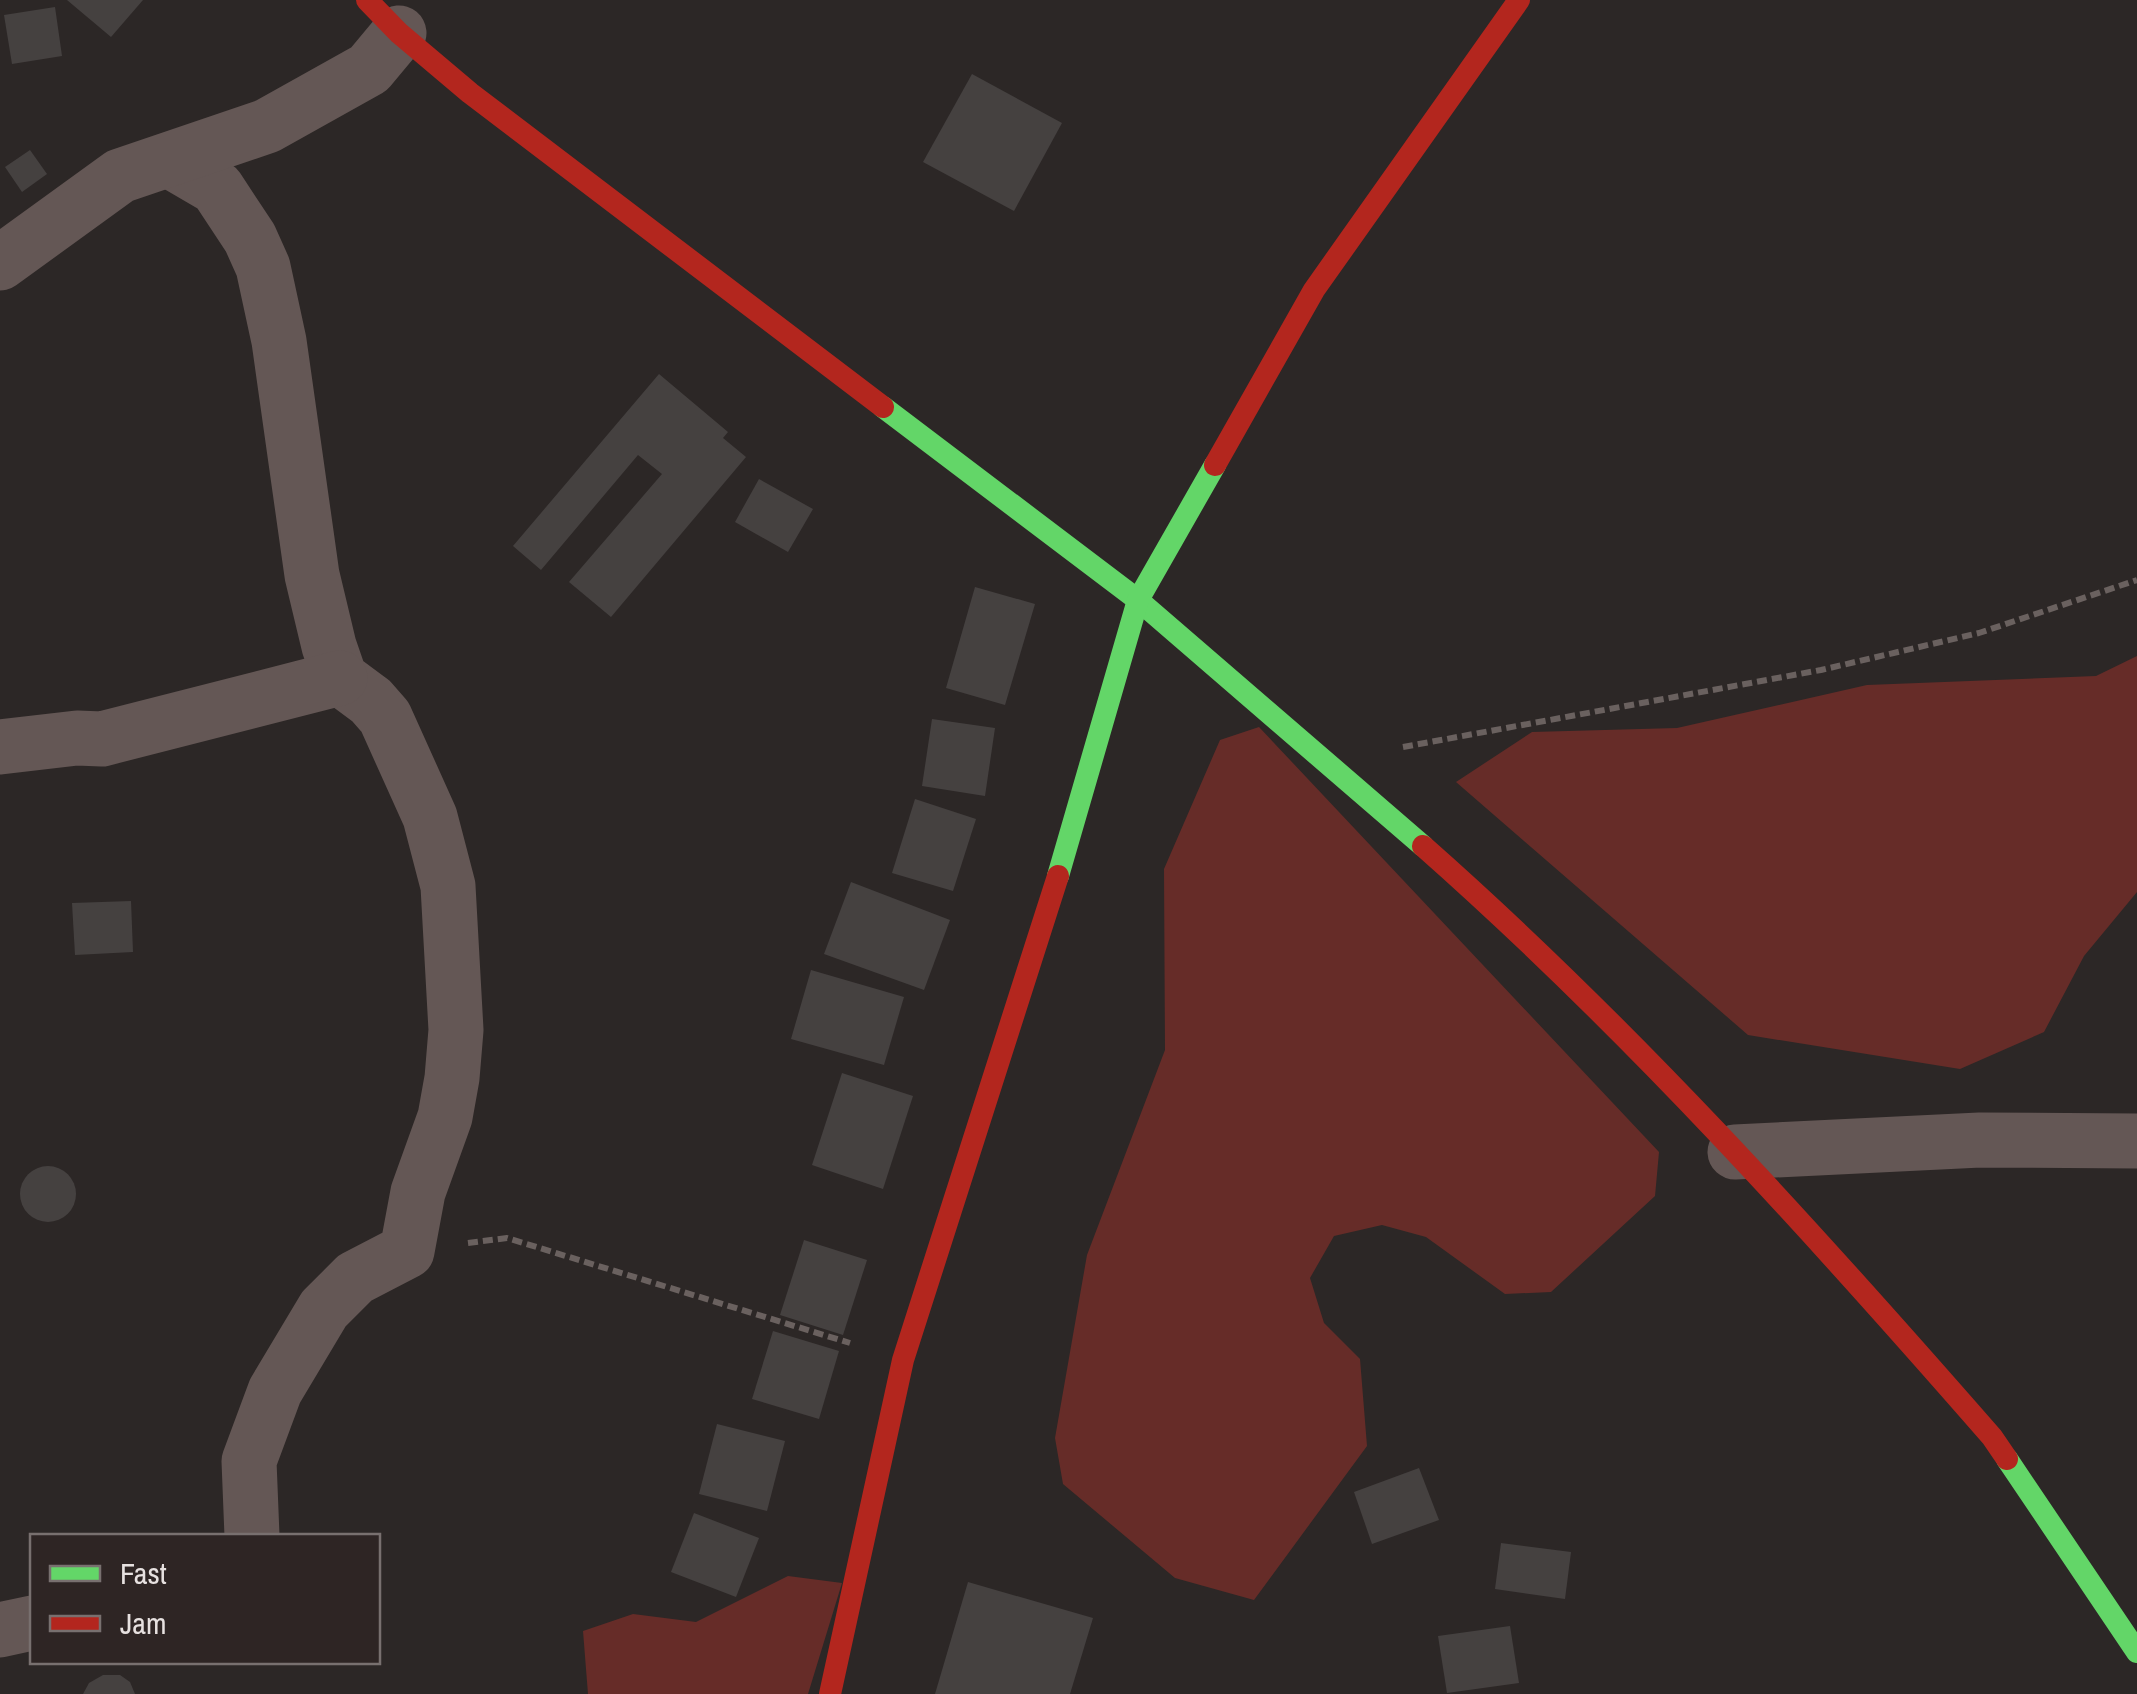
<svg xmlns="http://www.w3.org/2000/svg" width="2137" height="1694" font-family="'Archivo Narrow',sans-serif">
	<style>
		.green { fill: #662c28 }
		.building { fill: #454140 }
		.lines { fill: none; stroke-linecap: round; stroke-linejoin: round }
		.path { stroke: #6a615f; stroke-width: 6; stroke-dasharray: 10 5; stroke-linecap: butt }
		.street { stroke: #645755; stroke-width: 55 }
		.fast { stroke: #63d668; stroke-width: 22 }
		.jam { stroke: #b3261e; stroke-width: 22 }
	</style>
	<rect width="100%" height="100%" fill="#2c2726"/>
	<g class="green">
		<path d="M2137,656v236l-53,64 -40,76 -84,37 -212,-34 -292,-253 76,-50 145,-4 190,-43 229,-9z"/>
		<path d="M1259,727l400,425 -4,44 -104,96 -46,2 -79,-57 -44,-12 -48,11 -24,42 14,45 36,36 7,87 -113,154 -79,-22 -112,-94 -8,-46 32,-183 78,-205 -1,-181 56,-129z"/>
		<path d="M788,1576l54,7 -34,111h-220l-5,-63 50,-17 63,8z"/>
	</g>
	<g class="building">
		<path d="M67,0h76l-32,37z"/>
		<path d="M55,7l7,49 -50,8 -8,-49z"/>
		<path d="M972,74l90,49 -48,88 -91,-49z"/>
		<path d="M30,150l17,24 -25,18 -17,-25z"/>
		<path d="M659,374l69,58 -5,6 23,19 -135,160 -42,-35 93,-108 -24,-19 -97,115 -28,-24z"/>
		<path d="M759,479l54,30 -25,43 -53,-30z"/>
		<path d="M975,587l60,17 -30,101 -59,-17z"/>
		<path d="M932,719l63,9 -10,68 -63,-10z"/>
		<path d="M915,799l61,20 -23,72 -61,-18z"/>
		<path d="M851,882l99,38 -26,70 -100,-36z"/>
		<path d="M131,901l2,51 -58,3 -3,-52z"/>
		<path d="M811,970l93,27 -20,68 -93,-26z"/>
		<path d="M842,1073l71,23 -30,93 -71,-24z"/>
		<circle cx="48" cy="1194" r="28"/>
		<path d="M804,1240l63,20 -24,75 -63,-20z"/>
		<path d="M773,1331l66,20 -20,68 -67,-20z"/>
		<path d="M717,1424l68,17 -18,70 -68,-17z"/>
		<path d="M1419,1468l20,52 -67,24 -18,-52z"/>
		<path d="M694,1513l65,25 -23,59 -65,-25z"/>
		<path d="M1501,1543l70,9 -6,47 -70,-10z"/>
		<path d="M968,1582l125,36 -23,76h-135z"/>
		<path d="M1510,1626l9,57 -72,10 -9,-57z"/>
		<path d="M103,1675h17l10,7 5,12h-52l6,-11z"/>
	</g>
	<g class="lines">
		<g class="path">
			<path d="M1403,747l418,-77 158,-37 158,-53"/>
			<path d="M468,1243l39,-5 343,105"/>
		</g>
		<g class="street">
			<path d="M169,160l48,28 33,50 13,29 16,74 33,234 17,71 11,32 31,23 14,16 45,100 18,69 8,144 -4,48 -7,39 -27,75 -11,59 -52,27 -31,31 -49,82 -26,70 3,75"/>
			<path d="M0,263l120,-87 147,-50 102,-57 30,-36"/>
			<path d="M0,747l77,-9 25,1 238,-61"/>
			<path d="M1735,1152l245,-12 157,1"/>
			<path d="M0,1630l32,-7"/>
		</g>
		<g class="fast">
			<path d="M883,407l255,193 285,246"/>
			<path d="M1058,876l80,-276 77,-135"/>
			<path d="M2007,1459l130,193"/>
		</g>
		<g class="jam">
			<path d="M367,0l32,33 71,60 413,314"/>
			<path d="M1215,465l99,-175 205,-290"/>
			<path d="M1423,846c205,181 389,385 569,591l15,22"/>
			<path d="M830,1694l73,-334 155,-484"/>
		</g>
	</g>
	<rect x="30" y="1534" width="350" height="130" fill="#2e2524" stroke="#78706f" stroke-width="2.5"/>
	<rect x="50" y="1566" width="50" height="15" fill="#63d668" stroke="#78706f" stroke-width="2.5"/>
	<text x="120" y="1584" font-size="30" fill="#e7e1e0">Fast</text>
	<rect x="50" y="1616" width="50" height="15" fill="#b3261e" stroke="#78706f" stroke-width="2.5"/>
	<text x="120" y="1634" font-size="30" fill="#e7e1e0">Jam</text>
</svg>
